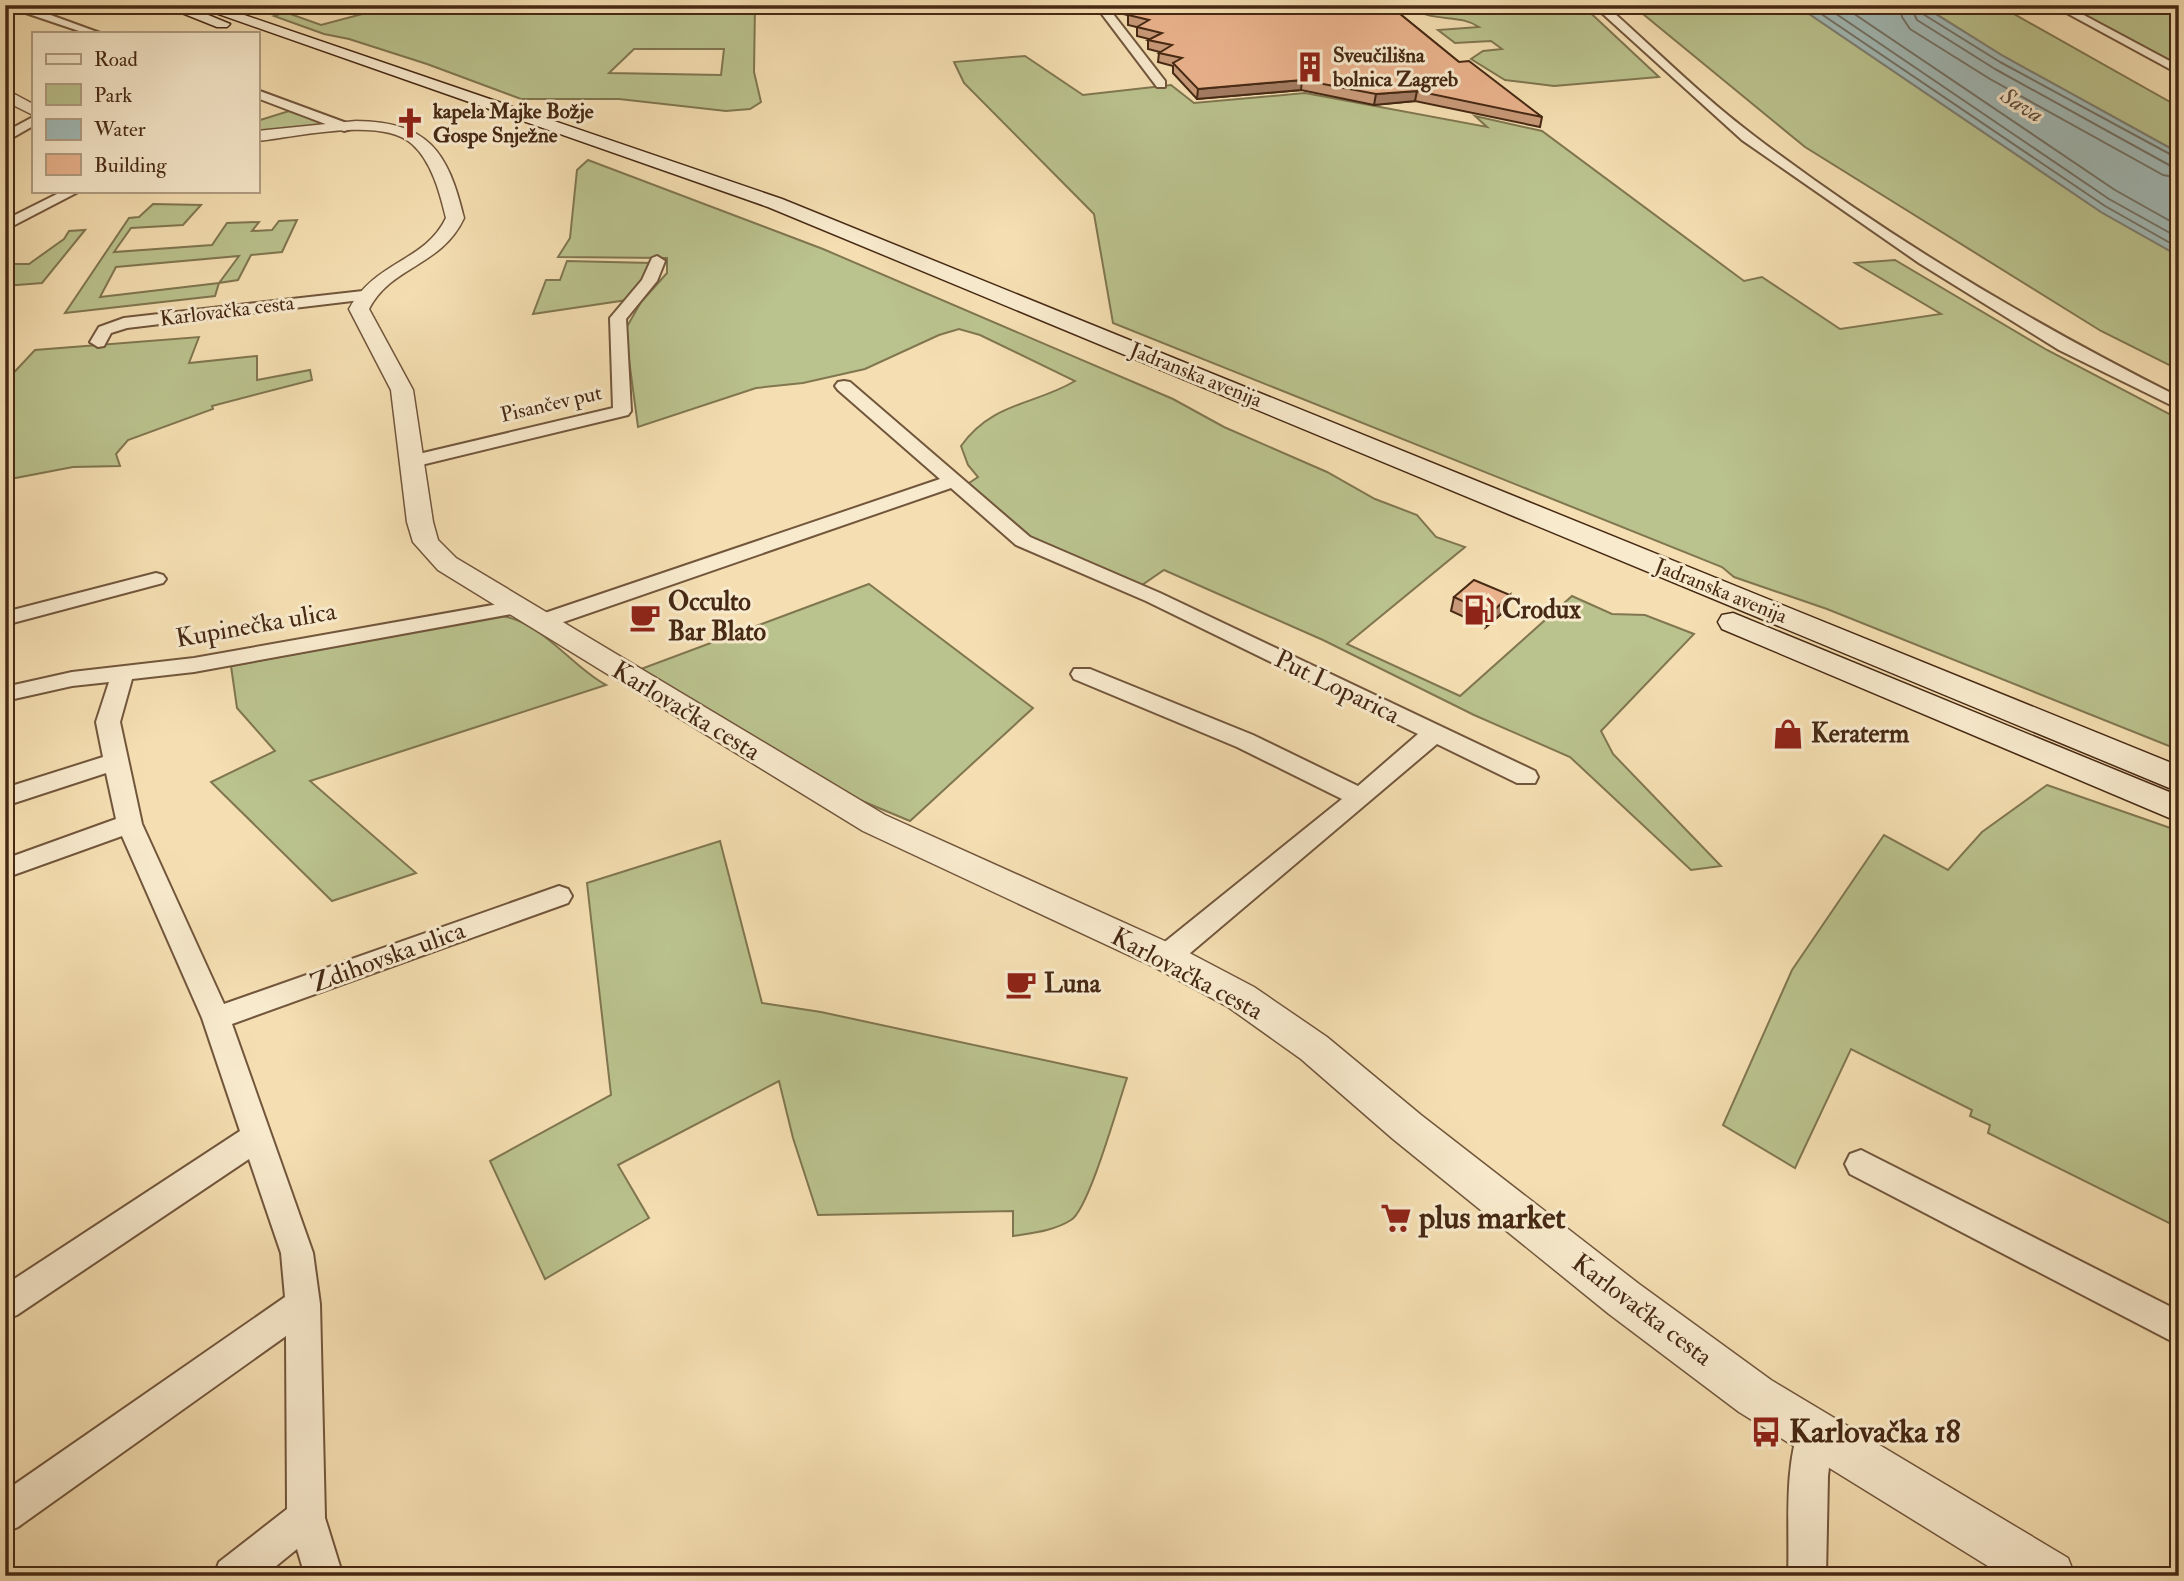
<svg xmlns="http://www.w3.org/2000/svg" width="2184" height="1581" font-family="'IM FELL Double Pica',serif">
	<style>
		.green { fill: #bac28d; stroke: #807650; stroke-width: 2; fill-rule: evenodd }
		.water { fill: #a1bab7; stroke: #7d8076; stroke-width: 2 }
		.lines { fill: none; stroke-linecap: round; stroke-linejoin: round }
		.shore { stroke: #747266; stroke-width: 2 }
		.minor-casing { stroke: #72563c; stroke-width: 4 }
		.tertiary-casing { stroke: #72563c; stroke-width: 3 }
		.secondary-casing { stroke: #462914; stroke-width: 3 }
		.minor { fill: #f8eacd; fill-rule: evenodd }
		.tertiary { fill: #f8eacd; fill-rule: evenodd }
		.secondary { fill: #f8eacd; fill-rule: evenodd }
		.wall { fill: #c99a79; stroke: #462914; stroke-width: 2 }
		.shaded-wall { fill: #a47d63; stroke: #462914; stroke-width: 2 }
		.building { fill: #eab38d; stroke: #462914; stroke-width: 2 }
		.labels { text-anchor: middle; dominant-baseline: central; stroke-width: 6; stroke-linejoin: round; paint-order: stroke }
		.far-poi-label { font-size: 21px; font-weight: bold; fill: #462914; stroke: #f8eacd; text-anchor: start }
		.far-street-label { font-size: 21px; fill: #462914; stroke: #f8eacd }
		.far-water-label { font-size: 23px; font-style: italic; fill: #5d4d3d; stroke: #f8eacd }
		.poi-label { font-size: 26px; font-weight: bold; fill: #462914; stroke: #f8eacd; text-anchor: start }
		.street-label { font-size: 26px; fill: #462914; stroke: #f8eacd }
		.near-poi-label { font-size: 32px; font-weight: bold; fill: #462914; stroke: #f8eacd; text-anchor: start }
	</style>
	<rect width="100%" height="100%" fill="#f5dfb2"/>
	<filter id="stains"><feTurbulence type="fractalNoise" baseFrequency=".00286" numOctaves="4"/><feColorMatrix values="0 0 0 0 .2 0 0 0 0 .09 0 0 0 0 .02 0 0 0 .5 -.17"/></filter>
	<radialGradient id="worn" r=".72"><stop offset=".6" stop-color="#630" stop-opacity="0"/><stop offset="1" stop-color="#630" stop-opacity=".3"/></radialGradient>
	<g class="green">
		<path d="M396,5h359l-1,67 7,30 -11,7 -24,2 -107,-12h-98l-94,-35 -78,-25 -25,-5 -50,-18 11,-4 36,13zM634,49h90l-3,26 -112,-2z"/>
		<path d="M1406,5h176l77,72 -105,9 -49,-6 -34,-21 12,-8 19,-2 -11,-8 -36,2 -17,-13 41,-3c-20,-14 -47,-3 -73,-22z"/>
		<path d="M1632,5h164l305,207 78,44v114l-78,-39 -296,-184z"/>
		<path d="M1922,5h76l181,102v46l-176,-97z"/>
		<path d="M2053,5h126v68z"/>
		<path d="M1025,56l58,39 88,-10 23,18 111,-10 182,34 -12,-11 67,15 202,150 18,-4 78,52 101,-15 -86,-51 40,-3 152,90 132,69v331l-352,-141 -93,-32 -12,-10 -609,-244 -19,-109 -130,-131 -10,-21z"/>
		<path d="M289,111l39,13 1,2 -72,7v-12z"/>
		<path d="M588,160l235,89 350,150 51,28 103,45 48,27 42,16 19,22 29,10 -118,97 113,52 112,-100 40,18 33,1 49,19 -93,97 12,23 108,112 -30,4 -121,-113 -96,-42 -151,-75 -159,-70 -25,17 -92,-40 -25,-15 -56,-47 12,-8 -10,-12 -7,-19c31,-44 74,-41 114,-65l-95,-46 -21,-6 -20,6 -74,34 -62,14 -47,5 -118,39 -13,-97 16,-28 26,-29v-15l-109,-1 12,-19 7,-68z"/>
		<path d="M153,204l48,1 -18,20 -52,3 -17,24 98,-7 15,-22 32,-1 -7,9 20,-1 7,-9 18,-1 -15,32 -31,3 -13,25 -19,3 -4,13 -150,17 64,-95 10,-1zM239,256l-20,27 -119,14 16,-30z"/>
		<path d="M85,230l-43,53 -37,3v-22h24l35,-25 5,-8z"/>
		<path d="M567,261l84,2 -3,13 -21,24 -94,14 13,-34h14z"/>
		<path d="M199,337l-10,26 68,-7v24l53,-10 2,10 -100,26 1,3 -85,31 -12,14 4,12 -47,1 -68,13v-98l30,-32z"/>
		<path d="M869,584l164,124 -123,113 -67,-28 -202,-124z"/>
		<path d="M502,616c40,6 70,51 104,69l-296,96 106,92 -84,28 -121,-119 64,-31 -38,-43 -6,-42z"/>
		<path d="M2047,785l132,46v397l-191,-95 2,-8 -20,-9 2,-6 -121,-61 -56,119 -72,-43 69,-155 92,-135 64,35 34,-38z"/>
		<path d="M720,841l42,162 59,9 306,66c-9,26 -38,131 -56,142 -17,11 -40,13 -58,16v-25l-195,4 -25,-77 -14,-57 -161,84 31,53 -104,61 -55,-118 121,-66 -24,-212z"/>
	</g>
	<path class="water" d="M1796,5h125l82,51 176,97v103l-78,-44z"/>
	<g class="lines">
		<g class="shore">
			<path d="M1808,5l297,201 74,42"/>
			<path d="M1823,5l286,194 70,39"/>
			<path d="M1841,5l274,185 64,36"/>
			<path d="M1900,5l2,12 8,12 80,50 173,96 16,3"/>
			<path d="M1910,5l7,15 78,49 174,96 10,2"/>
			<path d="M1919,5l4,9 77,48 179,97"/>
		</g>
		<g class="minor-casing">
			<g id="minor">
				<path d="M14,5h9l77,28h-15l-71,-24z"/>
				<path d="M1095,5h11l59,76v6h-8z"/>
				<path d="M1593,5h12c49,43 96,91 148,130 132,101 277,187 426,262v12l-120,-59 -140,-87 -177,-123z"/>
				<path d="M2052,5h13l114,61v8z"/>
				<path d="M257,90l95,35 2,3 -10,3 -87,-33z"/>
				<path d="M33,117v9l-28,16v-10z"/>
				<path d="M63,191h17l-75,39v-10z"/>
				<path d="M657,256l8,5 -8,20 -31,38 5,92 -3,4 -215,52 -7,-2 -2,-4 2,-4 207,-49 -3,-90 32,-38 10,-22z"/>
				<path d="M363,291l6,2v6l-242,29 -16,5 -7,13 -6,1 -8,-5 9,-15 25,-9z"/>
				<path d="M844,381l6,1 180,155 130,56 375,178 3,6 -3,6h-18l-80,-39 -261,221 -10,3 -10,-3 -4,-8 4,-8 186,-150 -105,-52 -163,-68 -3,-5 3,-5h16l163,66 105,51 60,-52 -272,-133 -130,-56 -65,-57 -402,139h-16l-3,-5 3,-5 407,-138 -102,-89 -3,-4 3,-4z"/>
				<path d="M156,573l7,2 3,4 -3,4 -158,42v-13z"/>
				<path d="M515,601l11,6 -3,5 -329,60 -62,7 -12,43 22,102 82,180 335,-118 9,3 4,7 -4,7 -336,121 81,229 7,51 5,214 18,58h-38l-8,-27 -33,27h-50l5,-14 68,-53 -1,-173 -268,191 -13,6v-42l280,-194 -4,-44 -32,-94 -232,156 -12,5v-35l235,-154 -38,-113 -80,-182 -117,42v-19l111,-40 -10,-46 -101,33v-18l98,-31 -7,-35 13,-40 -37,4 -67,15v-14l67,-15 122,-14z"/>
				<path d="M1861,1150l318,161v34l-329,-171 -5,-10 5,-10z"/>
				<path d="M1815,1415l13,5 5,13 -5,43 -2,100h-38c2,-49 -5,-110 14,-156z"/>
			</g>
		</g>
		<g class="tertiary-casing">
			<g id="tertiary">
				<path d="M5,89l28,15v11l-28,-14z"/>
				<path d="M356,121c72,1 92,30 108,97 -23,49 -72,47 -95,91l44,81 20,132 5,18 18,18 429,257 293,132 76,40 73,50 94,78 218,169 132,96 297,178 7,18h-71l-265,-164 -130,-98 -216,-175 -92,-80 -73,-52 -74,-40 -291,-136 -425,-261 -25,-28 -6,-20 -16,-132 -42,-81c27,-49 76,-47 97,-91 -6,-25 -14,-56 -34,-74 -30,-28 -116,-7 -155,-3v-10z"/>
			</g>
		</g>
		<g class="secondary-casing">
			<g id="secondary">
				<path d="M162,5h22l46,19 -3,3h-10z"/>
				<path d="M193,5h22l567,194 1397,567v26l-1411,-585z"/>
				<path d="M1733,613l446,183v26l-457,-193 -4,-7 4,-7z"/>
			</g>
		</g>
		<use href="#minor" class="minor"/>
		<use href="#tertiary" class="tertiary"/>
		<use href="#secondary" class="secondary"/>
	</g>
	<g class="wall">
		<path d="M1118,5h271l70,57 83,55 -2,10 -125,-26 -41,4 -73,-15 -104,9 -24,-26v-7l-15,-4 1,-9 1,-1 -12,-3v-9l1,-1 -12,-3v-9l-9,-2v-10l-10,-2z"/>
		<path d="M1510,595l-3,14 -21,18 -35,-16 3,-14z"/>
	</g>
	<g class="shaded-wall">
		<path d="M1302,80l-1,10 -104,9 1,-10z"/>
		<path d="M1417,91l-2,10 -41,4 2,-11z"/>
		<path d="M1510,595l-3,14 -21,18 4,-13z"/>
	</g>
	<g class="building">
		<path d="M1124,5h265l70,57 10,-1 73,56 -125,-26 -41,3 -74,-14 -104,9 -25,-26 9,-5 -23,-5 13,-8 -24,-5 14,-7 -25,-6 12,-7 -21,-5 12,-6z"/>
		<path d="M1474,580l36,15 -20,19 -36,-17z"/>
	</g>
	<defs>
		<g id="building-bare" transform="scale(2.415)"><path d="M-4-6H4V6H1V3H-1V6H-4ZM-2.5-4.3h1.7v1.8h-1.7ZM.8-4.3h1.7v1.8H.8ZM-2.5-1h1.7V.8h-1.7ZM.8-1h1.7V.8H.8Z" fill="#8f2418" stroke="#f8eacd" stroke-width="2.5" paint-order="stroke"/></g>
		<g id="church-bare" transform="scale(2.415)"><path d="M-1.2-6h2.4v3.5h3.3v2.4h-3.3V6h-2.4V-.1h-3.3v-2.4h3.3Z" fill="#8f2418" stroke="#f8eacd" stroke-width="2.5" paint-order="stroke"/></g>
		<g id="fuel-bare" transform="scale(2.415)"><path d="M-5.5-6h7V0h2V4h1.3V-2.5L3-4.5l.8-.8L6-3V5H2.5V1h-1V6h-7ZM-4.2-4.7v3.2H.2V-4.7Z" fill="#8f2418" stroke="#f8eacd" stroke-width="2.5" paint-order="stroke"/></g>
		<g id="cafe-bare" transform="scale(2.415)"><path d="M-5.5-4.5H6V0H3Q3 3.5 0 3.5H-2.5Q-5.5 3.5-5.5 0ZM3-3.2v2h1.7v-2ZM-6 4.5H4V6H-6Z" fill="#8f2418" stroke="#f8eacd" stroke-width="2.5" paint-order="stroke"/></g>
		<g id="shop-bare" transform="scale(2.415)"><path d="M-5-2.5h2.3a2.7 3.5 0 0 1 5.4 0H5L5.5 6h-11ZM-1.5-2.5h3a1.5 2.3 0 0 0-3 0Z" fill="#8f2418" stroke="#f8eacd" stroke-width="2.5" paint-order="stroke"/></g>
		<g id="supermarket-bare" transform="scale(2.415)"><path d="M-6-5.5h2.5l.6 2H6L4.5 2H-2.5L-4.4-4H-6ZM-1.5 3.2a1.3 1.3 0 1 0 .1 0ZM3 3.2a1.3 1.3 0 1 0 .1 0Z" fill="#8f2418" stroke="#f8eacd" stroke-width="2.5" paint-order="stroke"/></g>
		<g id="bus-bare" transform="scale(2.415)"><path d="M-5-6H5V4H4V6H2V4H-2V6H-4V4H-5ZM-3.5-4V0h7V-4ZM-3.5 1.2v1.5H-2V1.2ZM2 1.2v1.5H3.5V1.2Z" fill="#8f2418" stroke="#f8eacd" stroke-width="2.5" paint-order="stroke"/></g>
	</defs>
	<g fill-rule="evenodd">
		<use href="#building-bare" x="1310" y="67"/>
		<use href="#church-bare" x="410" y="123"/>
		<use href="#fuel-bare" x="1479" y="610"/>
		<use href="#cafe-bare" x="645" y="617"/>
		<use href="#shop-bare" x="1788" y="734"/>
		<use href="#cafe-bare" x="1021" y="984"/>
		<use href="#supermarket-bare" x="1396" y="1218"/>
		<use href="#bus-bare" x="1766" y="1432"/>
	</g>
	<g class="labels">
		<g class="far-poi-label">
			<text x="1333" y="55">Sveučilišna<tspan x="1333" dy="24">bolnica Zagreb</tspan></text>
			<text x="433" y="111">kapela Majke Božje<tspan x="433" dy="24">Gospe Snježne</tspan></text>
		</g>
		<g class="far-street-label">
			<text transform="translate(227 311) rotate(-7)">Karlovačka cesta</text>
			<text transform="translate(1196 375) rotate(22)">Jadranska avenija</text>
			<text transform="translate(551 404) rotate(-13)">Pisančev put</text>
			<text transform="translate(1721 591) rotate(22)">Jadranska avenija</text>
		</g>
		<g class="far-water-label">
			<text transform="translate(2022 105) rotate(32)">Sava</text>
		</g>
		<g class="poi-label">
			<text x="668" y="602">Occulto<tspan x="668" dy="30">Bar Blato</tspan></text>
			<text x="1502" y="610">Crodux</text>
			<text x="1811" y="734">Keraterm</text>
			<text x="1044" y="984">Luna</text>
		</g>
		<g class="street-label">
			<text transform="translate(256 625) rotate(-10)">Kupinečka ulica</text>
			<text transform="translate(1337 687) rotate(26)">Put Loparica</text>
			<text transform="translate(686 711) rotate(31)">Karlovačka cesta</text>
			<text transform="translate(388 957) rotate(-20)">Zdihovska ulica</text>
			<text transform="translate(1187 974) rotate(28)">Karlovačka cesta</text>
			<text transform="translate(1642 1310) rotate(37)">Karlovačka cesta</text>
		</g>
		<g class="near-poi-label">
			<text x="1419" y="1218">plus market</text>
			<text x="1789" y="1432">Karlovačka 18</text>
		</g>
	</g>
	<rect width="2184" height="1581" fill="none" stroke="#f5dfb2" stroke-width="28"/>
	<rect x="7" y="7" width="2170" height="1567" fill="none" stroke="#462914" stroke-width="3.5"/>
	<rect x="14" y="14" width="2156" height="1553" fill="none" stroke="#462914" stroke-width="2"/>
	<rect x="32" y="32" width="228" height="161" fill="#f8eacd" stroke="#b19d83" stroke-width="2"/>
	<rect x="46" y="54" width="35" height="10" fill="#f8eacd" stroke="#b19d83" stroke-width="2"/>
	<text x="94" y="66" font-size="21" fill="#462914">Road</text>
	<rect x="46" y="84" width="35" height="21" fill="#bac28d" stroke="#b19d83" stroke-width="2"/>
	<text x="94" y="102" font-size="21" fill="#462914">Park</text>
	<rect x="46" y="119" width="35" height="21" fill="#a1bab7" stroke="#b19d83" stroke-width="2"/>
	<text x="94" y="136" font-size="21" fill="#462914">Water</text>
	<rect x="46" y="154" width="35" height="21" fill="#eab38d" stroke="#b19d83" stroke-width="2"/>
	<text x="94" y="172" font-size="21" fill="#462914">Building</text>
	<rect width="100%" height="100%" filter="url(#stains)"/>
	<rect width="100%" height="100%" fill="url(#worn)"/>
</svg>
